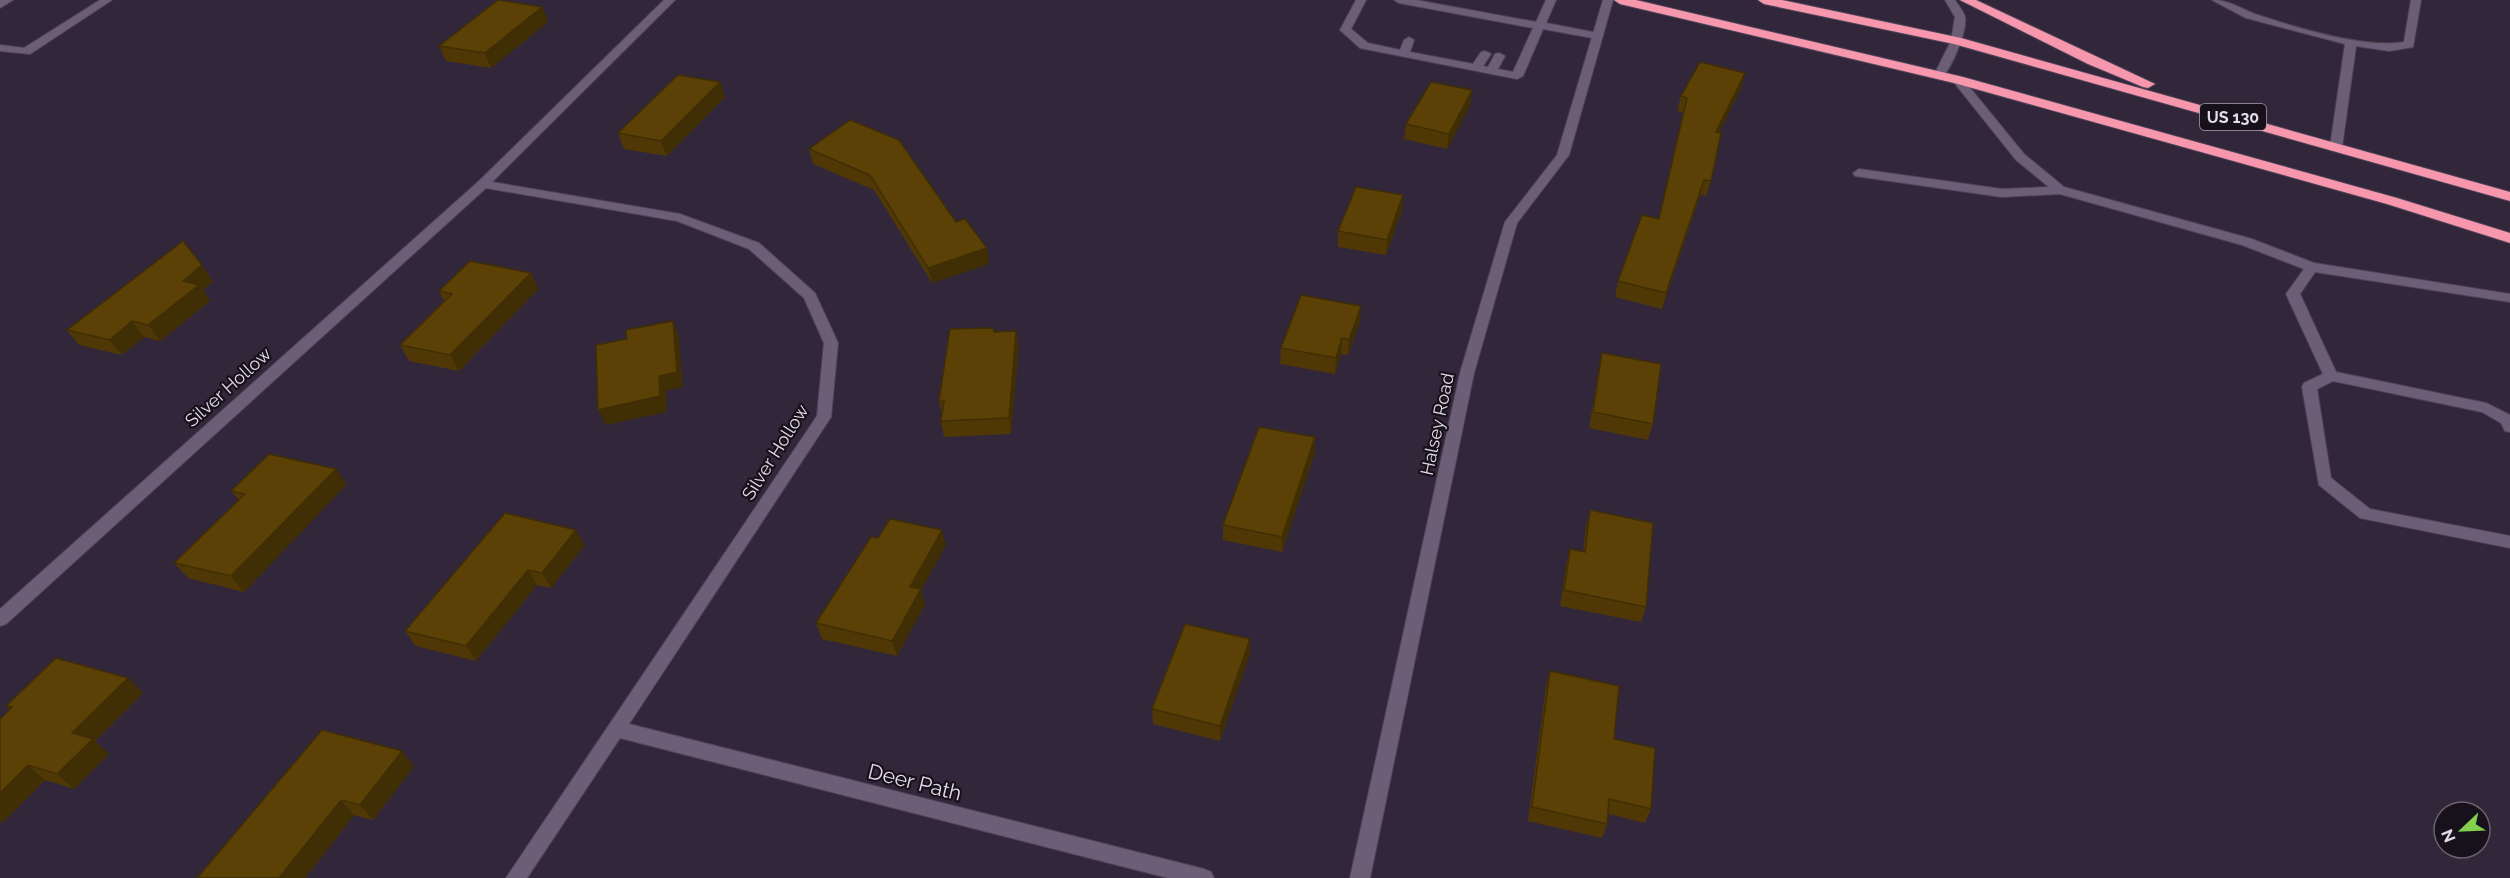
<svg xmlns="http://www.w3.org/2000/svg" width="2510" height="878" font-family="Raleway,sans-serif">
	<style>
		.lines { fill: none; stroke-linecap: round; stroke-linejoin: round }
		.lane-casing { stroke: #4f4456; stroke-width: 2 }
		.street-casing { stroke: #4f4456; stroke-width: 2 }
		.highway-casing { stroke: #4f4456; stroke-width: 2 }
		.lane { fill: #6d5e77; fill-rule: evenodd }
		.street { fill: #6d5e77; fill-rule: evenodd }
		.highway { fill: #f697ae; fill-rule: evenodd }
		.wall { fill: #4f3806 }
		.shaded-wall { fill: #402e05 }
		.building { fill: #5c4107; stroke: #402e05; stroke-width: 1.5 }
		.labels { text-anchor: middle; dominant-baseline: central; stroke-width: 4.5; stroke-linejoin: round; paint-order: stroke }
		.shield { fill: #17111b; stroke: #a69fac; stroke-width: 1.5 }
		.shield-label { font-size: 16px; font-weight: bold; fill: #e4dcea }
		.street-label { font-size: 18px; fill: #e4dcea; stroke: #17111b }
		.near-street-label { font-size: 21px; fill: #e4dcea; stroke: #17111b }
	</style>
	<rect width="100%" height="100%" fill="#32263b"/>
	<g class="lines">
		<g class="lane-casing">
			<g id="lane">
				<path d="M0,0h13l-13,8z"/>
				<path d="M100,0h12l-82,54 -30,-3v-6l24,3z"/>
				<path d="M1356,0h10l-15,29 17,14 32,7 4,-10 5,-3 5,3 -4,12 63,12 8,-12 4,-1 6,3 -8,12 5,1 7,-13 4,-1 6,3 -7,13 15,3 20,-44 -134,-25 -5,-3h22l120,22 10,-22h10l-10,23 52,10 5,3 -5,3 -55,-10 -20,47 -6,3 -157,-31 -20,-18z"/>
				<path d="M2212,0c16,0 28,8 43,14 39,13 109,35 149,28l7,-42h10l-8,47 -24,4 -33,-5 -14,101 -6,4 -6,-4 15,-103 -99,-26z"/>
				<path d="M1958,77l4,1 62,76 40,33 188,52 62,24 196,31v8l-195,-30 -15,22 36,78 150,31 24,12v17l-5,-1 -4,-8 -19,-11 -149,-31 -16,8 14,89 39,31 140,27v12l-150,-30 -41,-33 -17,-98 2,-4 19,-9 -37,-80 18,-25 -62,-24 -182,-51 -58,3 -147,-21 -2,-3 6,-4 143,20 47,-2 -33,-27 -64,-80z"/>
			</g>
		</g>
		<g class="street-casing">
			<g id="street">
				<path d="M664,0h11l-183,182 188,32 79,29 56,50 23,50 -7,74 -202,307 575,145 7,3 3,6h-46l-548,-140 -93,140h-21l311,-462 7,-73 -20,-45 -55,-49 -72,-28 -191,-33 -480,436 -6,2v-17l479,-428z"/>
				<path d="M1603,0h10l-44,155 -52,68 -43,150 -104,505h-20l110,-505 45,-151 52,-67z"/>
				<path d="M1945,0h10c3,5 9,12 10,17 3,12 -15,57 -25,61l-6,-3 17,-34 4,-24z"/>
			</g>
		</g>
		<g class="highway-casing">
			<g id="highway">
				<path d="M1614,0h22l327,77 434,121 113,35v10l-123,-39 -433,-121 -334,-79z"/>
				<path d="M1758,0h24l179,38 549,154v9l-556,-157 -190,-40z"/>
				<path d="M1960,0h16l179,84 -7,4 -5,-1 -55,-23z"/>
			</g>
		</g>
		<use href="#lane" class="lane"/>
		<use href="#street" class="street"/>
		<use href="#highway" class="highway"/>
	</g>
	<g class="wall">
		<path d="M542,7l6,15 -57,46 -45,-7 -7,-15z"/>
		<path d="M1745,73l-4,15 -22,45 -8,48 -5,15 -6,-1 -38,114 -47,-12 3,-16 41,-62 25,-106 -7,-2 4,-15z"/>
		<path d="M720,82l5,15 -58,59 -43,-7 -6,-16z"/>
		<path d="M1472,90l-2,16 -23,43 -43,-10 2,-15z"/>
		<path d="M850,120l106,102 33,42 -57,19 -58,-93 -61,-26 -4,-15z"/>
		<path d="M1402,211l-16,44 -48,-8v-16z"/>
		<path d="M531,273l7,16 -79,82 -50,-10 -9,-16 44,-44 -5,-10z"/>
		<path d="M213,281l-10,9 7,11 -50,40 -16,-4 -22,18 -43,-10 -12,-15z"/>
		<path d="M1360,322l-12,33 -7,-1 -6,20 -55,-10 1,-16z"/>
		<path d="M994,332l25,15 -8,87 -67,3 -3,-16 1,-7 -3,-13z"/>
		<path d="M1602,353l51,71 -5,16 -59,-12 10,-60z"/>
		<path d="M1315,437v16l-33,99 -59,-12v-15z"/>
		<path d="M347,484l-103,108 -56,-14 -14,-15 65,-63 -8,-9z"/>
		<path d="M1590,510l56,97 -5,15 -81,-16 6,-41 4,-16 13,3 3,-26z"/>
		<path d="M505,513l80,32 -34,43 -14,-3 -61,76 -60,-15 -11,-15z"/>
		<path d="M946,545l-25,45 4,14 -28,52 -75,-17 -6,-16z"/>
		<path d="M1250,654l-30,87 -67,-17 -1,-15z"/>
		<path d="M1550,671l64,68 37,70 -6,14 -37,-9 -1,10 -5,14 -74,-17 18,-135z"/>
		<path d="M128,678l15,15 -48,48 14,13 -35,35 -29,-9 -43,43 -2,-1v-103l10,-10 -4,-3z"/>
		<path d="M322,730l92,36 -41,54 -19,-5 -49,63z"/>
	</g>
	<g class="shaded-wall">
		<path d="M542,7l6,15 -57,46 -6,-15z"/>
		<path d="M1745,73l-4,15 -29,59 4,-15z"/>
		<path d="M720,82l5,15 -58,59 -6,-15z"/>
		<path d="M1472,90l-2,16 -23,43 2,-15z"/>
		<path d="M1704,180l-4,15 -38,114 4,-16z"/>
		<path d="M1403,195l-1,16 -16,44 1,-15z"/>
		<path d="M987,248l2,16 -57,19 -4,-15z"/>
		<path d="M202,265l11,16 -10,9 7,11 -50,40 -12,-16 35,-44z"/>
		<path d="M531,273l7,16 -79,82 -9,-16z"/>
		<path d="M1361,306l-1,16 -12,33 1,-15z"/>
		<path d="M132,321l12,16 -22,18 -12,-15z"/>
		<path d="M673,321l6,15 4,51 -17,4 1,21 -61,13 -8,-15 61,-34z"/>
		<path d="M1016,331l3,16 -8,87 -2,-16z"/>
		<path d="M1342,338l-1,16 -6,20 1,-16z"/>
		<path d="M1315,437v16l-33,99v-15z"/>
		<path d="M336,469l11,15 -103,108 -13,-16z"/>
		<path d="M576,530l9,15 -34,43 -9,-15z"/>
		<path d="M942,530l4,15 -25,45 4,14 -28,52 -5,-15 18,-54z"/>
		<path d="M528,570l9,15 -61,76 -10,-15z"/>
		<path d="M1250,639v15l-30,87v-15z"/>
		<path d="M128,678l15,15 -48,48 14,13 -35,35 -17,-15 15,-41z"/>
		<path d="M402,751l12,15 -41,54 -13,-15z"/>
		<path d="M28,765l17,15 -43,43 -2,-2v-28z"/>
		<path d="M341,800l13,15 -49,63h-26z"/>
	</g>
	<g class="building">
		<path d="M498,0l44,7 -57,46 -46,-7z"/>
		<path d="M1700,62l45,11 -29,59 5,1 -10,48 -7,-1 -38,113 -48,-12 24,-66 17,4 28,-121 -6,-2z"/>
		<path d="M678,75l42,7 -59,59 -43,-8z"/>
		<path d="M1431,82l41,8 -23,44 -43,-10z"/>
		<path d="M850,120l49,20 57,82 9,-3 22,29 -59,20 -58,-93 -61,-26z"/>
		<path d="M1356,187l47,8 -16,45 -49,-9z"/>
		<path d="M183,241l19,24 -19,16 16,4 -51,40 -16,-4 -22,19 -43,-10z"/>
		<path d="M470,261l61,12 -81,82 -50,-10 52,-51 -13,-3z"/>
		<path d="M1301,295l60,11 -12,34 -7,-2 -6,20 -55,-10z"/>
		<path d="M673,321l4,51 -18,4 1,20 -62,14 -2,-65 31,-6 -1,-9z"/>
		<path d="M993,328l1,4 22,-1 -7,87 -68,3 3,-20h-5l11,-72z"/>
		<path d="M1602,353l59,11 -8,60 -60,-12z"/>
		<path d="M1259,427l56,10 -33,100 -59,-12z"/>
		<path d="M269,454l67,15 -105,107 -57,-13 71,-69 -14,-3z"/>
		<path d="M1590,510l63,13 -7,84 -82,-17 6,-41 15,3z"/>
		<path d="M505,513l71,17 -34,43 -14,-3 -62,76 -61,-15z"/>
		<path d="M890,519l52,11 -32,57 11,2 -29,52 -76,-18 55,-86 7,1z"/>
		<path d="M1185,624l65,15 -30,87 -68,-17z"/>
		<path d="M56,658l72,20 -56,55 21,6 -36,35 -29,-9 -28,28v-74l12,-12 -6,-1z"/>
		<path d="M1550,671l69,15 -5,53 41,9 -4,61 -42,-10 -2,25 -75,-17z"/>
		<path d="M322,730l80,21 -42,54 -19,-5 -62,78h-82z"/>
	</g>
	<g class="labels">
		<rect class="shield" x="2200" y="104" width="66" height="26" rx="4.5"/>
		<g class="shield-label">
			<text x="2233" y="117">US 130</text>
		</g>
		<g class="street-label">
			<text transform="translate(228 387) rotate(-42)">Silver Hollow</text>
			<text transform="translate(1437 424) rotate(-78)">Halsey Road</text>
			<text transform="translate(775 452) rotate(-58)">Silver Hollow</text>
		</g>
		<g class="near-street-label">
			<text transform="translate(915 782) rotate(14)">Deer Path</text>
		</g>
	</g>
	<g transform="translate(2462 830) rotate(247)"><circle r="28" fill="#17111b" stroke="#69626e" stroke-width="1.5"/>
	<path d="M0-4.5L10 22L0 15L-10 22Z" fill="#84cf4d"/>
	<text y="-9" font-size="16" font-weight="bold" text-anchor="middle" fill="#e4dcea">N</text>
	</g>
</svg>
